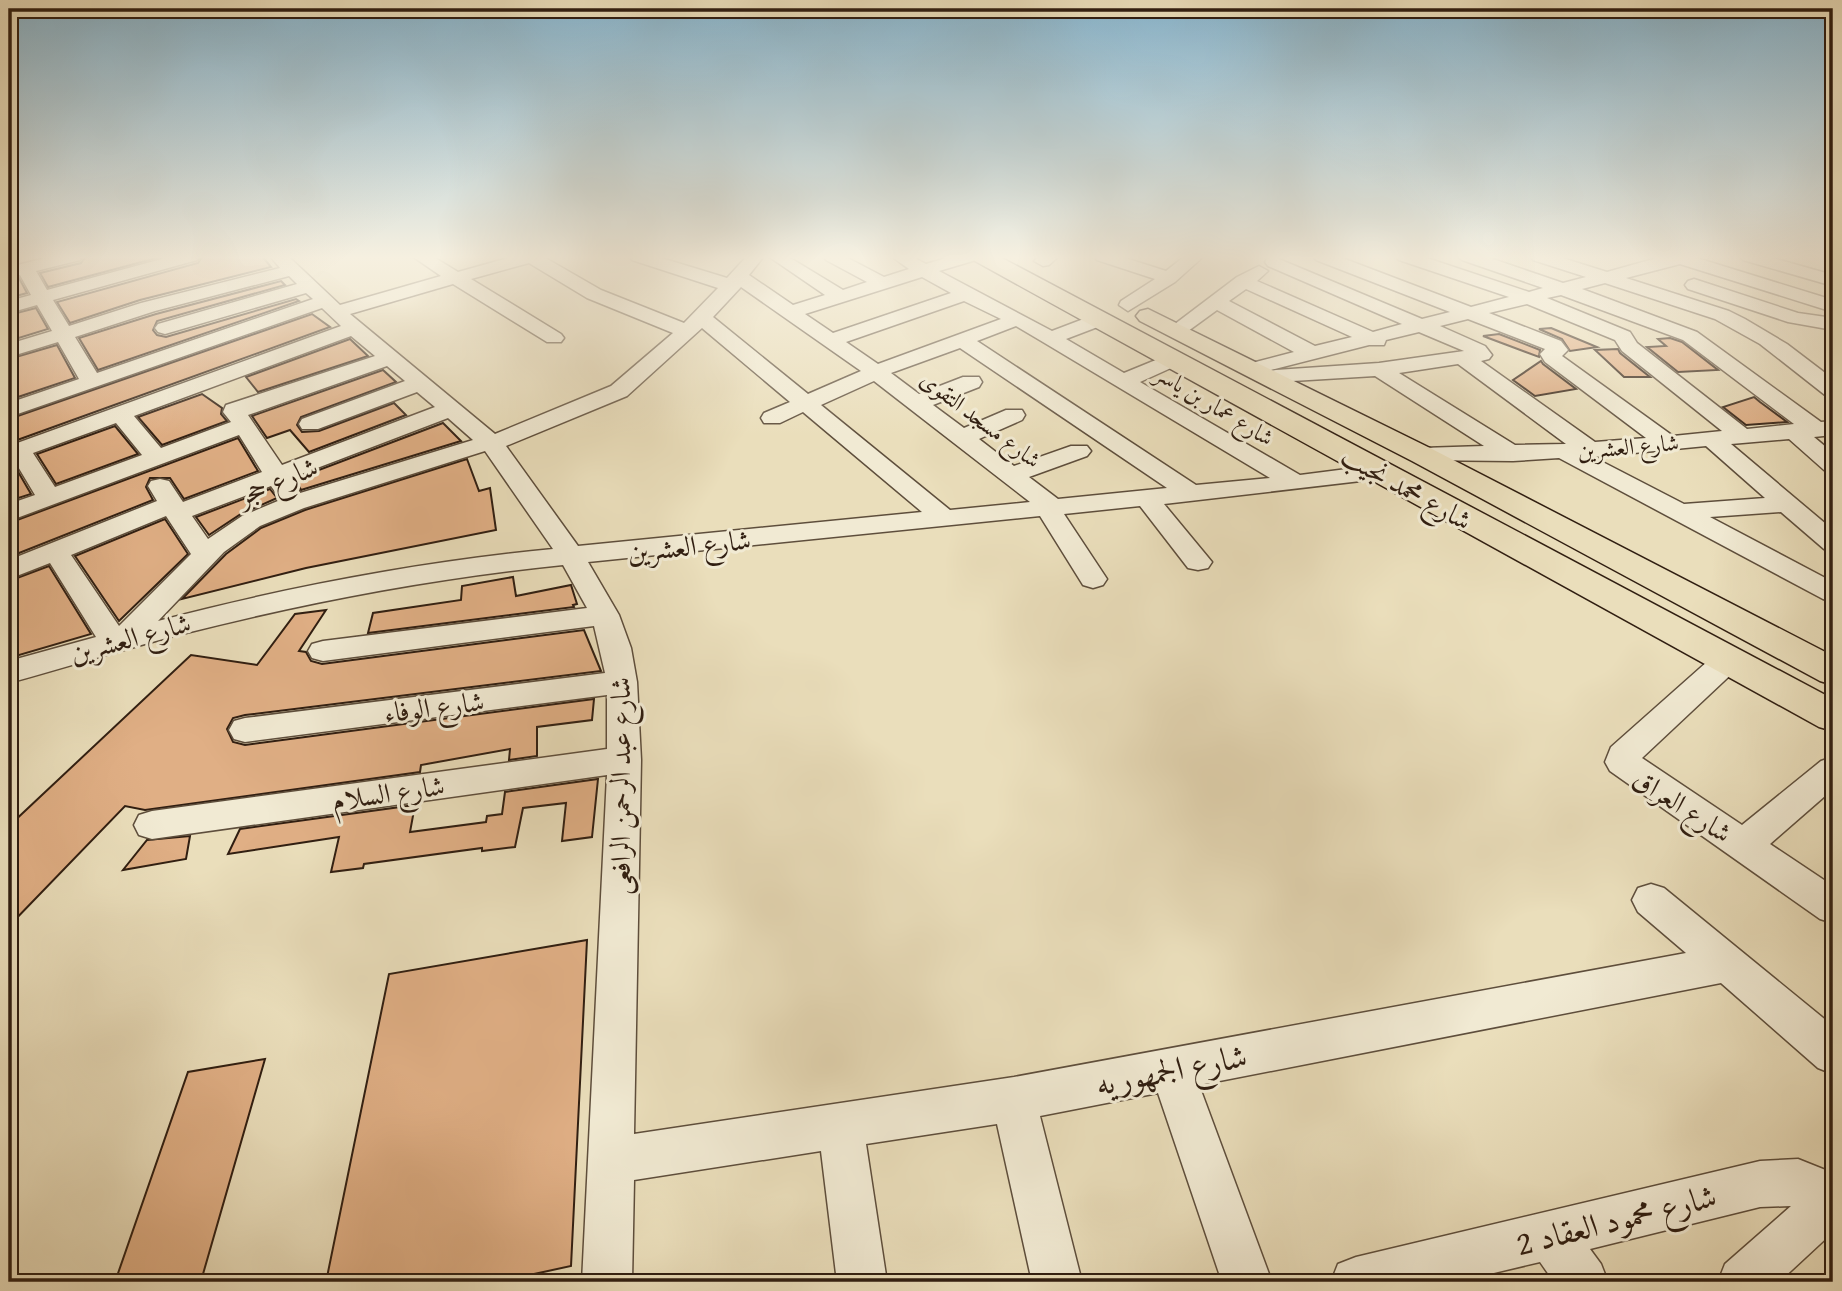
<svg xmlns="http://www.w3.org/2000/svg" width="1842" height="1291" font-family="'Gentium Book Plus',Amiri,serif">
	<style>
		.building { fill: #e0af85; stroke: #301e11; stroke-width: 2 }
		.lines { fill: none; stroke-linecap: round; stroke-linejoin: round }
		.minor-casing { stroke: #5e4e3c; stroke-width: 3 }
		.major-casing { stroke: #301e11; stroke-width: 3 }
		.minor { fill: #f1ead3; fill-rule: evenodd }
		.major { fill: #eadebb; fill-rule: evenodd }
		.labels { text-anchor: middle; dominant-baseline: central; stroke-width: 6; stroke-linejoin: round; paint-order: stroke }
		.far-street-label { font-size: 23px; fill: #301e11; stroke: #f1ead3 }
		.street-label { font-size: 28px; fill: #301e11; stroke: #f1ead3 }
		.near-street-label { font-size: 33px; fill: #301e11; stroke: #f1ead3 }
	</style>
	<rect width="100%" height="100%" fill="#eadebb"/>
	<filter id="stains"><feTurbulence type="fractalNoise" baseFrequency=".00286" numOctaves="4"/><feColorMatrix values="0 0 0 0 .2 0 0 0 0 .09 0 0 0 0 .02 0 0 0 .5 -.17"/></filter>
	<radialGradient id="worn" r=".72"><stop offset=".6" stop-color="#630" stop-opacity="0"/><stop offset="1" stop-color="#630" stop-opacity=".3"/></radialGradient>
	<g class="building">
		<path d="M86,256h78l-116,31 -8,-14 41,-10z"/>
		<path d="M203,256h59l9,11 -131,33 -70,23 -13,-21 141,-39z"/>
		<path d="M19,278l8,15 -18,5v-19z"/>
		<path d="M281,281l4,4 -128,36 -4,9 4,5 9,2 130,-38 3,2 -201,69 -19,-32 77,-24z"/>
		<path d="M36,308l12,21 -39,12v-26z"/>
		<path d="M312,314l18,13 -321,116v-24z"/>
		<path d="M1551,328l46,19 -27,4 -8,-12 -23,-10z"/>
		<path d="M1499,334l41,16 -1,7 -56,-21z"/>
		<path d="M1670,338l12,4 36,28 -40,2 -31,-25 19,-1 -8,-7z"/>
		<path d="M350,339l18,17 -110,36 -12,-15z"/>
		<path d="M57,345l18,33 -66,22v-41z"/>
		<path d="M1618,349l2,4 30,24h-26l-29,-27z"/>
		<path d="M1541,361l2,3 33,25 -41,7 -22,-16z"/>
		<path d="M383,370l13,12 -95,35 -4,8 5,7 17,-1 75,-28 12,12 -97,37 -19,-22 -23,8 -15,-22z"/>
		<path d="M202,394l20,14 -1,6 6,7 -65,24 -24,-28z"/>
		<path d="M1754,397l6,5 27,20 -41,3 -23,-18z"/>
		<path d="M443,423l18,18 -160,49 -6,-11z"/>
		<path d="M115,426l23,28 -82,30 -19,-30z"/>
		<path d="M238,438l20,33 -74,28 -14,-21h-20l-4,9 7,13 -144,57v-34z"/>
		<path d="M467,459l12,32 11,-3 6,42 -190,38 -124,31 44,-45 35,-26 44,-18z"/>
		<path d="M9,463h4l18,31 -22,7z"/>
		<path d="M270,489l7,9 -36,16 -32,21 -13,-18z"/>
		<path d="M165,519l23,35 -69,67 -44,-65z"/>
		<path d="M49,566l42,68 -82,24v-77z"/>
		<path d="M513,577l3,19 55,-11 6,19 -4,1 1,2 -206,26 5,-20 88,-13 1,-14z"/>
		<path d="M326,610l-27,41 7,1 5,9 11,3 262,-34 17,41 -356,44 -12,3 -6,11 6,13 12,3 349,-46 -2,21 -55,7v29l-28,4 1,-11 -89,16 -1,7 -275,38 -20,-4 -116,120v-100l182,-171 66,10 38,-51z"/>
		<path d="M598,779l-6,58 -30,4 4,-38 -43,5 -8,39 -33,4v-3l-118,16 -1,4 -32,4 8,-35 -111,17 12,-25 175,-24 -5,27 76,-10 1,-6 15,-2 3,-22z"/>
		<path d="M190,836l-4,23 -63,11 24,-30z"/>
		<path d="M587,940l-16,326 -74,16h-171l63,-308z"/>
		<path d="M265,1059l-64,222 -86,1 73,-210z"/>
	</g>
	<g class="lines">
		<g class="minor-casing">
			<g id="minor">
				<path d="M54,256h29l-3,4 -44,11 11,19 126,-34h27l-3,4 -144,40 16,26 72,-23 139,-35 -10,-12h18l52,49 101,-29 -29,-20h20l26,16 57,-16h27l59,34 83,33 34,-35 -86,-28 -2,-4h25l72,22 20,-22h17l-15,19 44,30 32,-10 -57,-39h19l56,34 24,-8 -41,-22 -2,-4h20l40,21 25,-8 -18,-13h20l15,8 27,-8h25l-2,4 -37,11 113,60 42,-16h14l3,4 -3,4 -42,16 58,34 44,-18h14l3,4 -3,4 -42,19 160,93 78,-10 9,2 3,5 -3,5 -9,2 -214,25 48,58 -4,6 -10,2 -10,-2 -48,-62 -76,8 43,65 -4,6 -10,3 -10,-3 -43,-69 -452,46 31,53 12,33 6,34 4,78 -7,374 380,-57 672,-124 -48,-41 -6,-12 6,-12 13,-4 13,4 169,138v48l-15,-6 -97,-85 -522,102 73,197h-50l-64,-189 -118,23 42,166h-50l-35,-158 -131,20 21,138h-50l-16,-131 -187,29 -2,102h-50l25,-507 -455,64 -13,-4 -5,-10 5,-10 13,-4 455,-62v-54l-362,47 -11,-3 -5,-9 5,-9 11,-3 360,-45 -11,-47 -271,35 -11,-3 -4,-7 4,-7 11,-3 264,-33 -24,-43c-129,13 -255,37 -381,69 -58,15 -115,33 -173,49v-22l87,-24 -46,-74 -41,16v-19l148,-59 -9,-15 3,-5 9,-2 9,2 14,21 79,-30 -23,-37 -230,86v-17l26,-9 -21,-35 -5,1v-15l332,-120 -19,-18 -313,109v-14l70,-24 -21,-37 -49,15v-13l43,-13 -15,-26 -28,8v-12l22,-6 -11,-20 -11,2v-10zM529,263l58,35 86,35 -62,53 -116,48 -145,-120 103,-30 94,58h14l3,-4 -3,-4 -90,-55zM289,276l8,8 -139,40 -3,4 3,4 7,2 141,-41 7,6 -216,74 -22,-36 80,-26zM922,277l29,16 -118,40 -28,-19zM741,287l120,84 -53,23 -95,-77zM964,301l37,18 -123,45 -32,-22zM1016,326l27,16 227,136 -74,7 -219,-144zM702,328l88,74 -26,11 -3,5 3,5h16l23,-11 119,100 -344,34 -72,-100 121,-50zM351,336l24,20 -149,49 -3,7 8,10 -70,26 -27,-32zM960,348l207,140 -109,11 -29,-22 58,-21 4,-5 -4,-5h-16l-57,20 -35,-27 43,-19 3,-5 -3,-5h-16l-42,18 -31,-23 46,-18 3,-5 -3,-5h-16l-44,17 -28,-21zM387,366l18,15 -103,38 -3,5 3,5h16l99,-37 18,15 -153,58 -34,-50zM874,381l156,121 -80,8 -129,-105zM448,418l25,22 -176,54 2,-3 -8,-13zM116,423l26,32 -87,32 -22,-34zM485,451l68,98c-134,13 -265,38 -395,72l66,-69 36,-26 44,-18zM271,486l7,10 7,2 -43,18 -34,23 -16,-23zM166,516l25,38 -72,72 -48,-71z"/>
				<path d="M1039,256h20l-10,9 -6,1 -9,-5z"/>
				<path d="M1094,256h25l47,15 19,-15h19l-29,26 -47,29 -9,-6 2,-4 34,-22 -58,-19z"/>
				<path d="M1313,256h24l134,51 38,-10 -110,-37 -3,-4h25l108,36 14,-4 -81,-28 -3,-4h25l79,27 23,-6 -53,-17 -2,-4h25l51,16 57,-16h34l-1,2 136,42v12l-153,-48 -54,14 103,33 16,8 42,25 46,35v18l-8,-2 -65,-51 -45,-25 -110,-36 -23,6 115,43 124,90 12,-1v14l-19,2 19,16v19l-9,-2 -35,-31 -58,5 102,86v21l-9,-2 -43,-37 -71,5 123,65v20l-10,-3 -264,-141 -46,3 -99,-1 -4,-5 4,-5 8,-2 62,-2 -109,-70 -99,6 -8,-1 -3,-5 3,-5 8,-1 103,-7 85,-12 -45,-19 -33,8 -2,5h-15l-118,30 -7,-2 -4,-4 4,-4 50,-13 -77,-42 -33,24h-14l-3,-4 70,-53 22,-11 9,5 -11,10 116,51 29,-8 -134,-58 -3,-4 3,-4 6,-1 148,62 28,-7 -134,-52zM1246,289l106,48 -37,9 -86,-45zM1561,295l122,45 111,84 -47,5 -110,-86 -7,-11 -83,-34zM1527,304l88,36 7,11 100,80 -49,5 -111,-80 6,-6 -7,-9 -72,-28zM1468,319l77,30 -5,5 5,8 101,76 -51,4 -114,-81 8,-2 3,-4 -7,-9 -45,-20zM1458,364l108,80 -51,1 -116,-72zM1706,446l59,52 -81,6 -91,-47z"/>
				<path d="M1740,256h26l67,19v11l-90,-26z"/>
				<path d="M1694,279l104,34 35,5v12l-45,-8 -100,-33 -3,-4 3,-4z"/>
				<path d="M1728,650l11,3 4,7 -4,7 -97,91 100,67 79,-64 12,-4v32l-63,55 63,42v37l-13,-4 -210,-148 -5,-9 6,-15 106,-94z"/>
				<path d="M1798,1159l35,14v59l-54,50h-61l7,-18 66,-58 -31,1 -170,42 11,15 7,18h-54l-14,-20 -84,20h-125l7,-18 18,-7 404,-96z"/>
			</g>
		</g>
		<g class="major-casing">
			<g id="major">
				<path d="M972,256h26l835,443v32l-14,-4 -844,-466z"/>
				<path d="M1148,309l284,140 401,207v29l-13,-4 -408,-220 -272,-140 -4,-5 4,-5z"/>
			</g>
		</g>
		<use href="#minor" class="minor"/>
		<use href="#major" class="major"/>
	</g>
	<linearGradient id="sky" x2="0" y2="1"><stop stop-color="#88b7d1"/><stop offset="0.59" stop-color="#f6f0e0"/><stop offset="1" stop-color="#f6f0e0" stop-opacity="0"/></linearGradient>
	<rect width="1842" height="436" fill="url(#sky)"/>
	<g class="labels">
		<g class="far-street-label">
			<text transform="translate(1215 405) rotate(31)">شارع عمار بن ياسر</text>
			<text transform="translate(981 419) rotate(37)">شارع مسجد التقوى</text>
			<text transform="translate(1628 446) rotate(-5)">شارع العشرين</text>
		</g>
		<g class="street-label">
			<text transform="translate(277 480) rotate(-22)">شارع حجر</text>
			<text transform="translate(1407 487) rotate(29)">شارع محمد نجيب</text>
			<text transform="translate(689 545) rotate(-6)">شارع العشرين</text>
			<text transform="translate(130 637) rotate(-15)">شارع العشرين</text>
			<text transform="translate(434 706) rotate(-7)">شارع الوفاء</text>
			<text transform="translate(619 786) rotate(-90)">شارع عبد الرحمن الرافعى</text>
			<text transform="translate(388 792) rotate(-8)">شارع السلام</text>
			<text transform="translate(1683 805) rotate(33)">شارع العراق</text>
		</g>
		<g class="near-street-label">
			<text transform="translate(1171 1069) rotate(-11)">شارع الجمهوريه</text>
			<text transform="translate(1616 1219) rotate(-14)">شارع محمود العقاد 2</text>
		</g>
	</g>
	<rect width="1842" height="1291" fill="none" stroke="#eadebb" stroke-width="35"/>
	<rect x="10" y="10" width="1821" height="1270" fill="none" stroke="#301e11" stroke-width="3.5"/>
	<rect x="18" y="18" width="1807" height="1256" fill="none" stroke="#301e11" stroke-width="2"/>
	<rect width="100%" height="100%" filter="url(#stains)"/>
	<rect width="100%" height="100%" fill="url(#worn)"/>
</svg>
